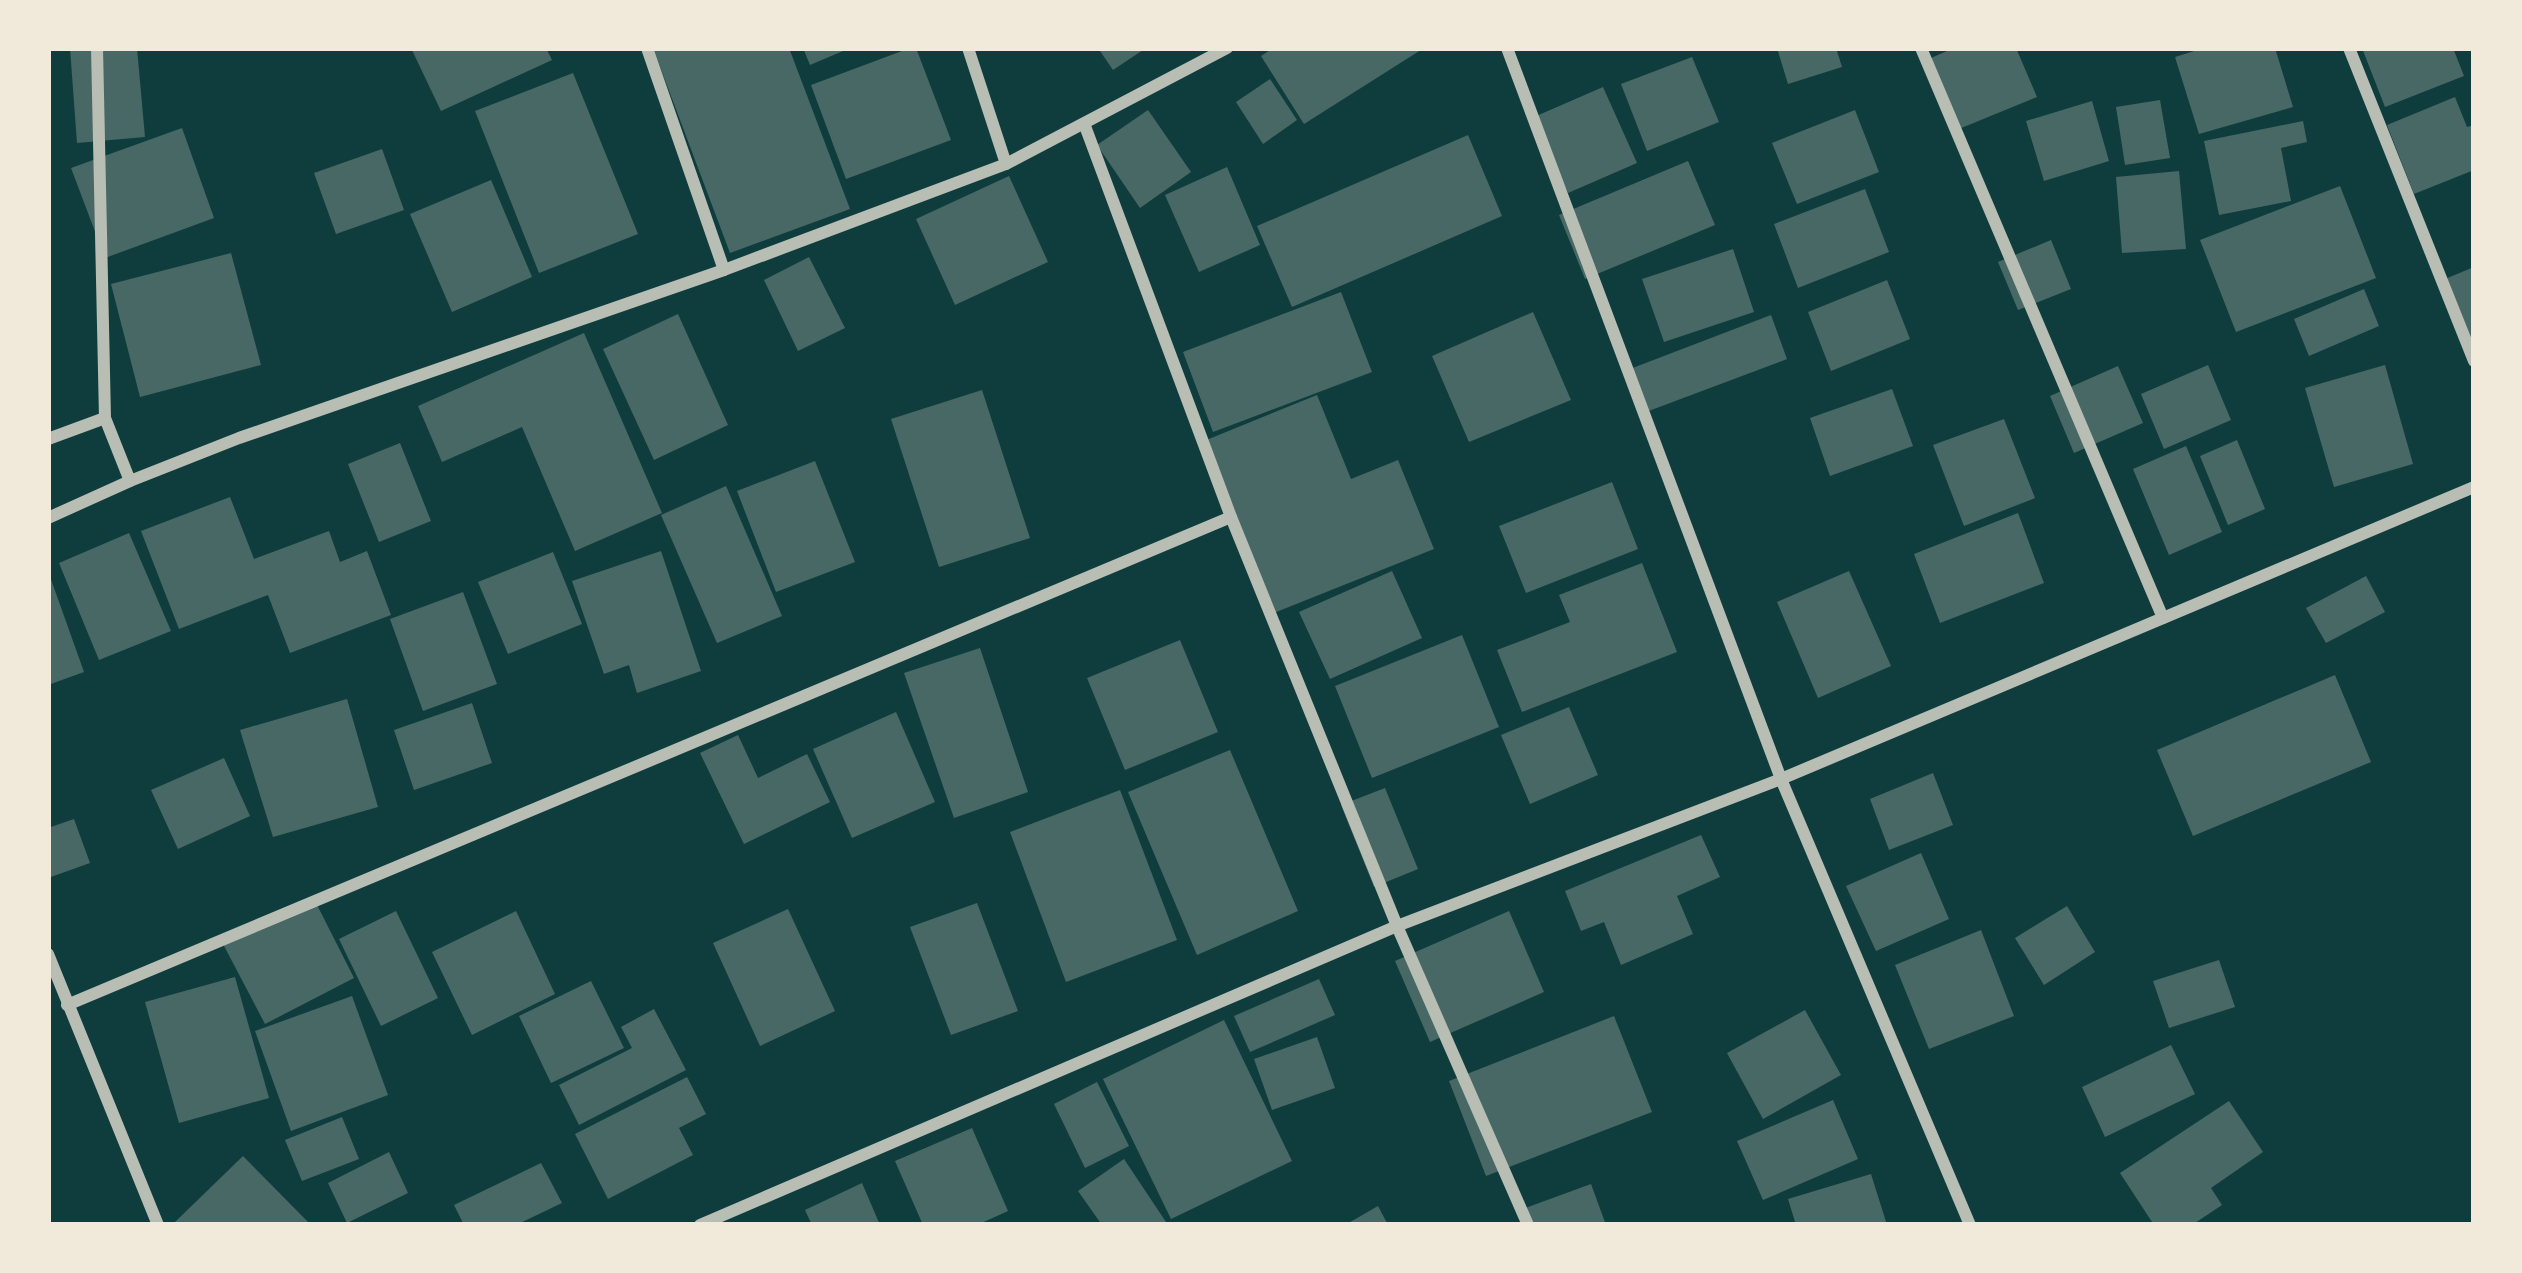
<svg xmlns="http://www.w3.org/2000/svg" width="2522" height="1273" font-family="'DM Sans',sans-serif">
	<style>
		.building { fill: #486865 }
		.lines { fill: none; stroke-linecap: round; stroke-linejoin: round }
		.minor { stroke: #b8beb3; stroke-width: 12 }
	</style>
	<rect width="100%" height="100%" fill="#0f3d3e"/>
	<g class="building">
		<path d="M70,48h67l8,89 -68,6z"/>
		<path d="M411,48h135l6,12 -111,51z"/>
		<path d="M653,48h136l61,161 -120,44z"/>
		<path d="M803,48h47l-40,17z"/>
		<path d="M910,48h6l35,92 -105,39 -35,-94z"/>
		<path d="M1098,48h48l-33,22z"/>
		<path d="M1273,48h151l-120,76 -43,-68z"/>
		<path d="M1777,48h59l6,19 -54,17z"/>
		<path d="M1954,48h62l21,49 -83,34 -30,-70z"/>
		<path d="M2204,48h71l18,59 -94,27 -24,-77z"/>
		<path d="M2362,48h91l11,28 -79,31z"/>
		<path d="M1692,57l27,65 -72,29 -26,-67z"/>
		<path d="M573,73l65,161 -99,39 -64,-162z"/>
		<path d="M1270,79l27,41 -34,24 -27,-42z"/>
		<path d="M1603,87l34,76 -69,30 -34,-76z"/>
		<path d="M2455,97l12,30 7,-2v45l-60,24 -27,-69z"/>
		<path d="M2160,100l10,58 -45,7 -9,-58z"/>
		<path d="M2092,101l17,60 -65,20 -18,-60z"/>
		<path d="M1148,110l43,62 -51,36 -43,-63z"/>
		<path d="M1855,110l24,62 -82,32 -25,-61z"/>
		<path d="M2303,121l4,21 -26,6 10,53 -72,14 -15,-74z"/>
		<path d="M182,128l32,90 -109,40 -34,-90z"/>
		<path d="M1468,135l34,81 -210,91 -35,-81z"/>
		<path d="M382,149l22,61 -68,24 -22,-61z"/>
		<path d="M1688,161l27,64 -130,54 -26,-64z"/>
		<path d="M1227,167l33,78 -61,27 -34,-77z"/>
		<path d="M2179,171l7,78 -64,4 -6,-76z"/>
		<path d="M1009,176l39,86 -93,43 -39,-86z"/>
		<path d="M491,180l41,97 -80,35 -42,-98z"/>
		<path d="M2340,186l36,92 -140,54 -36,-92z"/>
		<path d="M1865,189l24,63 -91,36 -24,-64z"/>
		<path d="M2051,240l20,49 -53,21 -20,-48z"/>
		<path d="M1733,249l21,63 -90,30 -22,-63z"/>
		<path d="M231,253l30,112 -121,32 -29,-113z"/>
		<path d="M809,257l36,71 -47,23 -34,-71z"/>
		<path d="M2474,267v80l-29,-68z"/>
		<path d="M1887,280l23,59 -79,32 -23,-59z"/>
		<path d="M2364,289l15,37 -70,30 -15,-37z"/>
		<path d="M1341,292l31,80 -159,60 -30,-80z"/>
		<path d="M1533,312l38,88 -102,42 -37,-86z"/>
		<path d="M678,314l50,111 -74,35 -51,-111z"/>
		<path d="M1771,315l16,44 -141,53 -16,-43z"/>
		<path d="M584,333l78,180 -87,38 -53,-124 -80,35 -24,-56z"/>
		<path d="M2208,365l23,55 -67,29 -23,-55z"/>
		<path d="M2385,365l28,99 -79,23 -29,-99z"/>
		<path d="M2118,366l25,57 -69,30 -24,-57z"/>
		<path d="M1892,389l21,57 -83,30 -20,-58z"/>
		<path d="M982,390l48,148 -91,29 -48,-148z"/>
		<path d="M1317,395l34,84 47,-19 36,89 -165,66 -70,-172z"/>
		<path d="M2004,419l31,79 -71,28 -31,-81z"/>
		<path d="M2237,440l28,69 -37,16 -28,-69z"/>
		<path d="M400,443l31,78 -52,21 -31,-78z"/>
		<path d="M2186,446l36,86 -53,23 -36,-86z"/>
		<path d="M815,461l40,101 -79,30 -39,-101z"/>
		<path d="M1612,482l26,67 -112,44 -27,-67z"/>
		<path d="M726,486l56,130 -65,27 -56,-128z"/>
		<path d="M230,497l24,62 75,-28 11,31 27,-11 24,64 -101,38 -22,-58 -89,34 -38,-98z"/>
		<path d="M2018,513l26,70 -104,40 -26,-69z"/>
		<path d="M129,533l42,98 -72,29 -40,-97z"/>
		<path d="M661,551l40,120 -64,22 -8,-28 -25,9 -32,-93z"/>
		<path d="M553,552l29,72 -74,30 -30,-72z"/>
		<path d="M1642,563l35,89 -155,60 -25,-62 73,-28 -11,-27z"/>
		<path d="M48,571l36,101 -36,13z"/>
		<path d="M1392,571l30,67 -92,41 -31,-67z"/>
		<path d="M1849,571l42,95 -73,32 -41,-96z"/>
		<path d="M2366,576l19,36 -59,31 -20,-35z"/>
		<path d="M463,592l34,92 -74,27 -33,-92z"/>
		<path d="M1462,635l37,92 -127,51 -37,-92z"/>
		<path d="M1180,640l38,92 -93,38 -38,-92z"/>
		<path d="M980,648l48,144 -74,26 -50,-145z"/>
		<path d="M2335,675l36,87 -178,74 -36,-86z"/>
		<path d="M347,699l31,108 -105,30 -33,-107z"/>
		<path d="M472,703l20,60 -78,27 -20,-60z"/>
		<path d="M1569,707l29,68 -68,29 -29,-69z"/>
		<path d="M896,712l39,90 -83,36 -39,-89z"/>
		<path d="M738,735l20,43 49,-24 23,48 -86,42 -44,-91z"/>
		<path d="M1230,750l68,161 -101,44 -69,-163z"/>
		<path d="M224,758l26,58 -72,33 -27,-59z"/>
		<path d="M1933,773l20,52 -64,25 -19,-51z"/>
		<path d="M1385,788l33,81 -44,18 -33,-82z"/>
		<path d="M1120,790l57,150 -111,42 -56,-150z"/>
		<path d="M74,819l16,44 -42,15v-50z"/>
		<path d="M1701,835l19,42 -43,19 16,38 -72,31 -17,-43 -23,9 -16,-40z"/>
		<path d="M1921,853l28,66 -73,32 -30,-65z"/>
		<path d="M313,897l41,81 -89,46 -42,-80z"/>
		<path d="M977,903l41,108 -67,24 -41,-108z"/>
		<path d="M2067,906l28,46 -51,33 -29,-47z"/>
		<path d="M788,909l47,102 -75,35 -47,-103z"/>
		<path d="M396,911l42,87 -57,28 -42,-87z"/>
		<path d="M516,911l39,83 -83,41 -40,-83z"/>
		<path d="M1509,911l35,81 -114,50 -35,-81z"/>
		<path d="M1981,930l33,86 -85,33 -34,-84z"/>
		<path d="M2219,960l16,47 -66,21 -16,-47z"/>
		<path d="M235,977l34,121 -90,25 -34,-121z"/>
		<path d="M1319,979l16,36 -85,37 -16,-36z"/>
		<path d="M591,981l33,67 -73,35 -32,-67z"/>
		<path d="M352,996l36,99 -97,36 -36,-100z"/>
		<path d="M654,1009l32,61 -107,55 -20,-40 73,-37 -11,-21z"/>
		<path d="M1805,1010l36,65 -78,44 -36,-66z"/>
		<path d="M1614,1016l38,96 -166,64 -37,-95z"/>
		<path d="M1224,1020l68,141 -121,58 -68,-140z"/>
		<path d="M1317,1037l18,51 -63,22 -18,-51z"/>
		<path d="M2171,1045l24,49 -90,43 -23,-50z"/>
		<path d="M687,1077l19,37 -27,14 14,27 -85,44 -33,-65z"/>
		<path d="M1097,1082l32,64 -44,22 -31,-64z"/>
		<path d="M1833,1100l25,59 -95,41 -26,-59z"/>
		<path d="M2229,1101l34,51 -52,36 11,17 -30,20h-38l-34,-52z"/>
		<path d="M342,1117l17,42 -57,22 -17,-41z"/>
		<path d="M972,1128l36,83 -31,14h-54l-28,-64z"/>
		<path d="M389,1152l19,41 -61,30 -19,-40z"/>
		<path d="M243,1156l68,69h-133l-3,-3z"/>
		<path d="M1124,1159l44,66h-66l-24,-34z"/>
		<path d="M541,1163l21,40 -46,22h-52l-10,-20z"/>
		<path d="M1871,1174l16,51h-91l-8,-26z"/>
		<path d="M862,1183l18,42h-68l-7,-15z"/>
		<path d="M1591,1184l15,41h-81l-5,-15z"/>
		<path d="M1378,1206l10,19h-43z"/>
	</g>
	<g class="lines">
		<g class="minor">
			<path d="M97,48l8,370 25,63 109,-43 485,-168 282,-106 221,-116"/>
			<path d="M647,48l77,222"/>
			<path d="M968,48l38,116"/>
			<path d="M1507,48l274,731 189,446"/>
			<path d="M1921,48l242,570"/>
			<path d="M2349,48l125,313"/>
			<path d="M1085,126l146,391 166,409 131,299"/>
			<path d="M48,439l57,-21"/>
			<path d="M48,518l82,-37"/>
			<path d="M48,954l110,271"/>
			<path d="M67,1005l1164,-488"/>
			<path d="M700,1225l697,-299 384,-147 693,-292"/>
		</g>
	</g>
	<rect width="2522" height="1273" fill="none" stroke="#f1e9da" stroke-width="102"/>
</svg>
